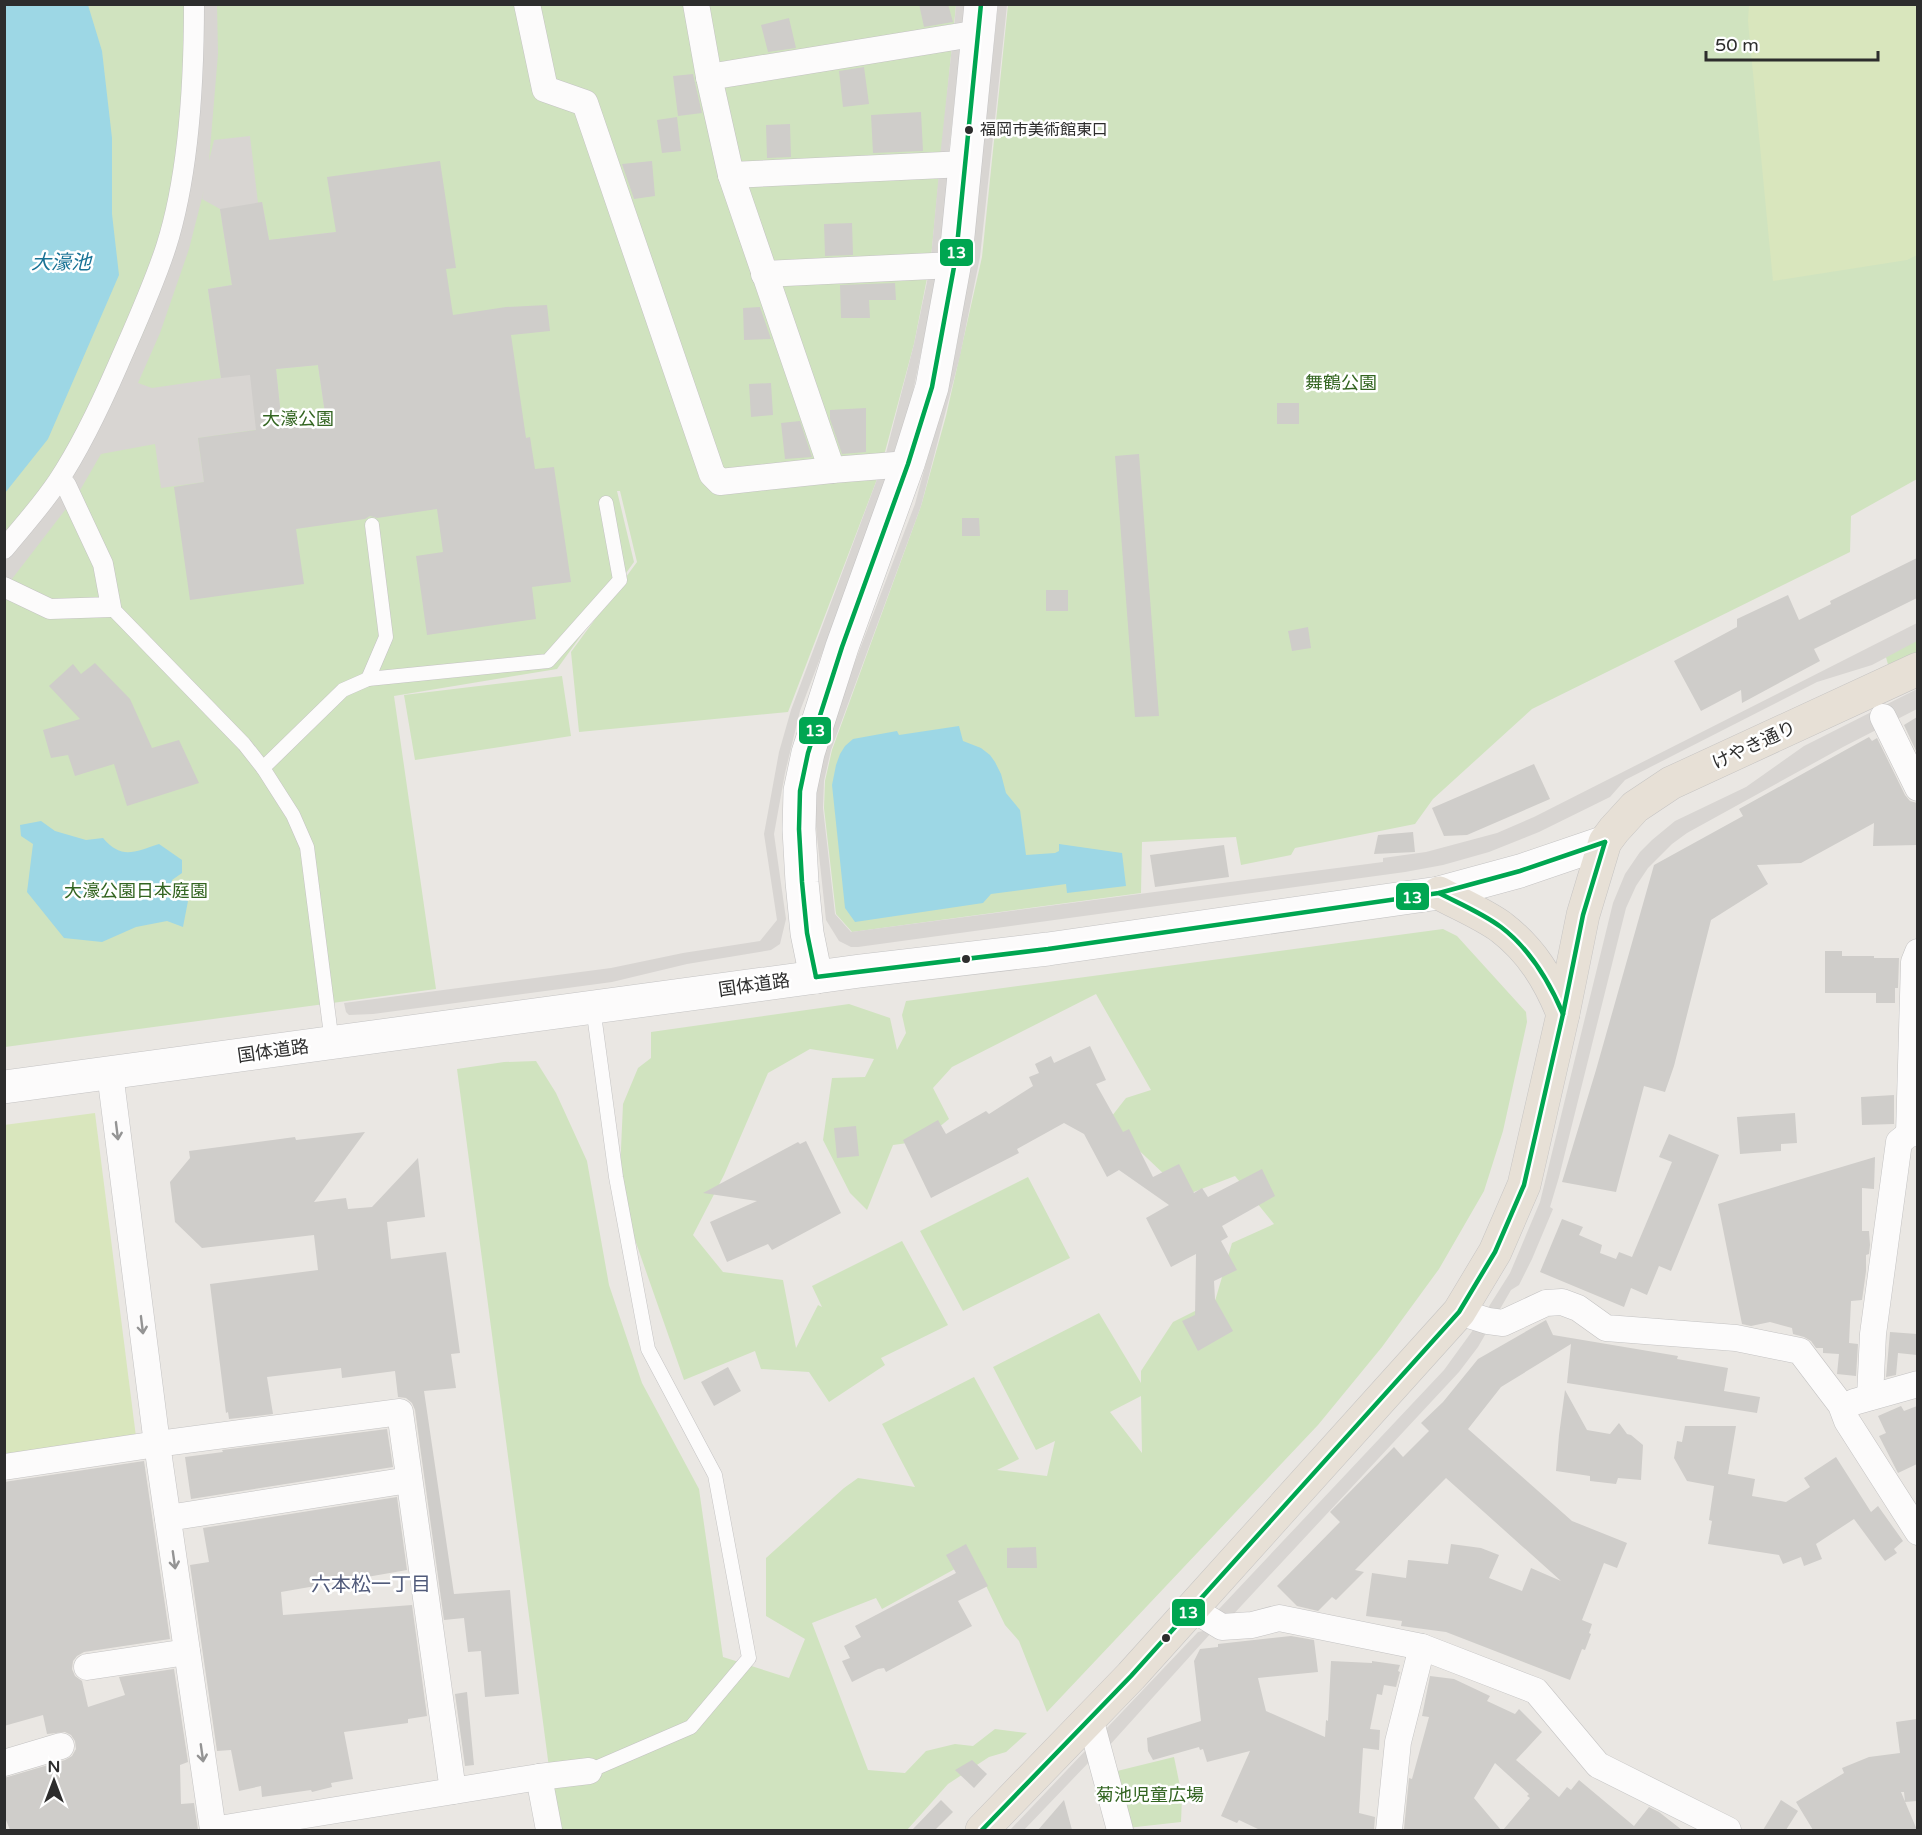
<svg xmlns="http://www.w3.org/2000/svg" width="1922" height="1835" font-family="'Varela Round','Noto Sans JP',sans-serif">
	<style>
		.green { fill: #d0e3bf; fill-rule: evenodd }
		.pitch { fill: #d9e6bd }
		.plaza { fill: #d8d5d2; fill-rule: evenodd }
		.water { fill: #9dd7e5 }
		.building { fill: #cfcdca; fill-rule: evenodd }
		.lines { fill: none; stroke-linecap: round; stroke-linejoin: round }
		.service-casing { stroke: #c4c3c3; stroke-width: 15 }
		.pedestrian-casing { stroke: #c4c3c3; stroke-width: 21 }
		.minor-casing { stroke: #c4c3c3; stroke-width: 27 }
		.tertiary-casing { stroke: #c4c3c3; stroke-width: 34 }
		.trunk-casing { stroke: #c6c4c3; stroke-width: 34 }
		.service { stroke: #fcfbfb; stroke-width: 14 }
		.pedestrian { stroke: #fcfbfb; stroke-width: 20 }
		.minor { stroke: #fcfbfb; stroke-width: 26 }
		.tertiary { stroke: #fcfbfb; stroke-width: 33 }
		.trunk { stroke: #e7e0d6; stroke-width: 33 }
		.bus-1-casing { stroke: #fff; stroke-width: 9 }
		.bus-1 { stroke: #00a651; stroke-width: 4.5 }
		.oneway { stroke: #949494 }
		.bus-dot { fill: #2d2d2d; stroke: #fff; stroke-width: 2 }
		.labels { text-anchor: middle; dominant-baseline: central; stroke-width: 5; stroke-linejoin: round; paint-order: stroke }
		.bus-label { font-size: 16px; fill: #2d2d2d; stroke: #fff; text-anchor: start }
		.park-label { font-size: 18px; fill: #336521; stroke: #fff }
		.street-label { font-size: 18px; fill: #2d2d2d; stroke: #fff }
		.water-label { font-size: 20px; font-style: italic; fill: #187295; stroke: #fff }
		.neighbourhood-label { font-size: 20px; fill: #505a7a; stroke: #fff }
		.line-badge { stroke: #fff; stroke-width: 2 }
		.badge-label { font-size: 16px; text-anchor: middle; font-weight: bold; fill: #fff }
	</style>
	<rect width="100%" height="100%" fill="#eae7e3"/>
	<g class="green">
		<path d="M4,5h952l-25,253 -17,86 -35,130 -91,238 -209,20 -8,-80 66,-90 -17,-71h-3l17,71 -77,107 -163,27 42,293 -431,58z"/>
		<path d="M1008,5h909v474l-66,37 -1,36 -318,157 -99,90 -18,25 -120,24 -4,7 -50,10 -5,-28 -94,5 -1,51 -289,39 -16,-18 -12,-106 1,-27 7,-31 89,-244 25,-90 36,-159z"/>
		<path d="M1917,627v32l-27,13 -7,-26z"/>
		<path d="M562,676l9,60 -156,24 -11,-65z"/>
		<path d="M1443,929l14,7 69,76 1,10 -24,109 -19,60 -45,78 -57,78 -64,78 -271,287 -28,-71 -14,-16 -32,-66 -91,50 -6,-11 -64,25 56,147 37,3 21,-22 29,-7 18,2 22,-17 32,4 -21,19 -17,5 -41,27 -41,46h-346l-8,-32 -96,-729 47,-7 32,-1 20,32 31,68 22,124 33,98 57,106 24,168 66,21 16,-39 -39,-23v-58l78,-70 14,-10 57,9 -33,-63 92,-47 45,82 -22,11 50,6 8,-35 -19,9 -43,-83 106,-54 42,70v-12l32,-49 42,-21 17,-58 42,-19 -39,-48 -49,19 -78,-74 18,-23 25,-8 -55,-96 -144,73 -19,21 16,31 -27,22 -29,4 -26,65 -17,-17 -27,-53 9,-62 33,-1 9,-18 -64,-10 -42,24 -44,102 -31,60 30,37 60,8 13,68 22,-43 4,2 -10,-21 90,-45 46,84 -67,33 4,7 -56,37 -20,-30 -48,-3 -6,-18 -71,29 -65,-186 4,-90 15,-36 13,-10v-26l198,-28 41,14 7,32 9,-17 -4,-18 4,-14zM1141,1396l1,57 -32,-41z"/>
		<path d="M1028,1177l42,81 -107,53 -43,-80z"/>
		<path d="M1174,1757l8,39 -1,26 -54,6 -14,-56z"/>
	</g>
	<g class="pitch">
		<path d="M1749,5h168v250l-10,5 -134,21 -25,-260z"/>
		<path d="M95,1113l41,324 -131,18 -1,-330z"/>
	</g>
	<g class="plaza">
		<path d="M202,4l15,1 1,49 -9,107 5,-21 36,-4 8,67 4,-1 7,38 67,-8 8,57 43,122 -61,9 -8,-55 -42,4 6,57 -84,12 6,44 -43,6 -6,-44 -54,10 -22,38 -74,96v-51l48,-62 44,-77 35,-77 27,-80 19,-83zM201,53l-27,192 -28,82 -35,78 -22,39 55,-118zM204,190l-2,9 18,10 12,76 -24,4 13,89 -69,10 -14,-5 22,-50 29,-84z"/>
		<path d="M956,5h11l-2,18 -11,6z"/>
		<path d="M998,5h9l-12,114 -15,138 -20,99 -39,150 -90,244 -7,31 -1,27 12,106 16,18 532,-70v-4l43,-6 71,-19 37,-16 383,-194v18l-45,24 -55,17 -192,98 -15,17 -71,35 -50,20 -46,13 -38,7 -547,75h-7l-12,-6 -13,-21 -12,-112 8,-59 93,-245 40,-149 17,-99z"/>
		<path d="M952,46l8,3 -11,103 -9,5z"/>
		<path d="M939,172l5,2 3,4 -3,39 -4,37 -9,4z"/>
		<path d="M929,272h4l3,8 -26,126 -14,48 -11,3 29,-113z"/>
		<path d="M879,474l9,6 -88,231 -15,62 -11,61 12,85 -6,25 -9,6 -84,14 -75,18 -239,32 -24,1 -3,-3 -2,-9 267,-35 72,-15 77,-12 17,-21 -13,-86 15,-82 12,-42z"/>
		<path d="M1917,689v20l-74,38 -156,86 -15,11 -24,24 -12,18 -10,22 -67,269 -9,30 3,2 -21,50 -13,26 -8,5 -33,57 -19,25 -230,247 -10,-6v-4l225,-239 37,-51 29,-46 30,-71 73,-299 12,-29 15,-22 12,-12 23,-19 71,-34 58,-41z"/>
		<path d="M1203,1631l8,2 -103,114 -17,13 -67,70h-14l188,-198z"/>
	</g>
	<g class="water">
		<path d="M5,4l83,1 14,46 10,87v76l7,61 -71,164 -43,54z"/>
		<path d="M959,726l4,15 18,7 9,7 5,7 6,12 5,19 14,17 6,45 29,-2 4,-2v-7l63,9 4,33 -59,7 -1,-9 -75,10 -8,9 -128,19 -10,-14 -13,-123 4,-20 4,-11 5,-8 8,-7 44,-8 2,4z"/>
		<path d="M41,821l14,10 31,9 17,-2c19,22 31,14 56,6l23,16v13l-10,7v13l16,8 -5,26 -16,-6 -31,6 -34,15 -38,-4 -37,-46 6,-48 -12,-8 -1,-11z"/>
	</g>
	<g class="building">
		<path d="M919,4h29l5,18 -29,5z"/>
		<path d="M789,18l7,30 -28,4 -7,-27z"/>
		<path d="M864,67l5,37 -26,3 -4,-36z"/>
		<path d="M693,74l9,39 -24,3 -5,-40z"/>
		<path d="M921,112l2,39 -50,2 -2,-38z"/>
		<path d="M677,117l4,34 -19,2 -5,-33z"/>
		<path d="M790,124l1,33 -24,1 -1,-33z"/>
		<path d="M440,161l16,107 -10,1 7,46 53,-8 41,-2 3,26 -39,4 15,103 4,-1 5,32 19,-2 17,115 -39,5 4,32 -109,16 -11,-79 27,-4 -6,-43 -60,9 -7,-2 -5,3 -69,10 8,55 -114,16 -16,-113 30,-5 -6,-44 58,-8 -6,-55 -29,3 -13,-89 24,-4 -12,-76 42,-7 7,38 67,-8 -9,-55zM318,365l8,55 -44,6 -6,-57z"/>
		<path d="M652,161l3,35 -21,3 -12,-35z"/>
		<path d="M852,223l1,32 -28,1 -1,-32z"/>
		<path d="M895,283l1,17h-27l1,18h-29l-1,-33z"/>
		<path d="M760,307l11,32 -27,1 -1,-32z"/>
		<path d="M771,383l2,32 -22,2 -2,-33z"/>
		<rect x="1277" y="403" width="22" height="21"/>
		<path d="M866,408v44l-24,2 -12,-35v-9z"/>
		<path d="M800,421l12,36 -27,2 -4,-36z"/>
		<path d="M1139,454l20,262 -24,1 -20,-261z"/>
		<path d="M962,518h17l1,18h-18z"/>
		<path d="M1917,558v40l-103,51 6,12 -78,42 -1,-13 -40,21 -27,-50 63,-34v-8l51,-24 11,25 32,-16 -1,-3z"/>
		<rect x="1046" y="590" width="22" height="21"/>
		<path d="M1308,627l3,21 -19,3 -4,-20z"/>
		<path d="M95,663l35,36 22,49 27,-8 20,43 -72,23 -13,-42 -39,12 -7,-21 -17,3 -8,-28 37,-11 -31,-33 24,-22 8,10z"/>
		<path d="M1917,717v36l-13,-28z"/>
		<path d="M1869,737l3,4 5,-3 28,57 5,6 7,2v42l-44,1 1,-23 -73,40 -44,2 11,19 -57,36 -37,146 -9,26 -21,-6 -28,106 -54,-10 34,-112 58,-205 89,-49 -4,-7z"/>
		<path d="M1534,764l16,35 -83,36 -23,1 -12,-28z"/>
		<path d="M1413,832l2,20 -41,2 4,-19z"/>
		<path d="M1224,845l5,32 -74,10 -5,-32z"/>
		<path d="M1825,951h17v5h32v2h25l-1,30h-3v15h-19v-10h-51z"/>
		<path d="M1090,1046l16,34 -10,4 27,48 6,-3 24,48 26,-13 15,29 8,-5 6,9 54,-28 13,27 -53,30 6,11 -7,4 16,29 -23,11 1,18 18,32 -35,20 -16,-30 13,-6 1,-61 -25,13 -25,-49 23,-13 -50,-35 -12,7 -23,-43 -20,-11 -47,26 2,4 -88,45 -28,-58 35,-20 8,14 40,-23 3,3 44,-28 -4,-9 10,-4 -4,-9 16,-8 3,7z"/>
		<path d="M1894,1095v29l-32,1 -1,-28z"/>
		<path d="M1795,1113l2,30 -16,1v7l-41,3 -3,-37z"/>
		<path d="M856,1126l3,30 -22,2 -3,-30z"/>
		<path d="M365,1132l-51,70 32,-4 2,11 24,-2 46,-49 7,59 -38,5 4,37 55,-7 14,101 -9,1 5,34 -32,3 30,203 56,-4 9,104 -34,3 -4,-46 -13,1 -4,-34 -20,2 -29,-210 -3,-7 -6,-5 -8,-1 -3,-26 -53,7 -1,-10 -74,9 6,37 -44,5 -1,-7 -2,1 -16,-129 108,-14 -4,-35 -112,13 -27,-26 -5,-40 20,-24 -1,-7 106,-14 1,3z"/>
		<path d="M1669,1134l50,21 -48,116 -12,-5 -12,29 -16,-7 -7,19 -84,-35 22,-53 21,8 -4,8 23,10 -2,8 16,6 3,-7 13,5 40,-95 -13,-5z"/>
		<path d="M806,1141l35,72 -69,37 -4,-6 -41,18 -17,-40 47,-21 -54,-8 95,-51 2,2z"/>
		<path d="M1875,1157l-1,32 -12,-1v43h7l1,14 -1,9 -3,1v16l-4,29 -11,1 -2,42 9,1 -2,32 -19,-2 2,-20 -16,-1v-5h-7l-5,-7 -7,-4 -11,-3 -1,-6 -22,-6 -19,4 -9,-2 -24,-120z"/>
		<path d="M1546,1320l7,15 125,21 -1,3 51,9 -4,23 36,6 -3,16 -190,-30 4,-39 -70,43 -33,42 104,92 55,22 -10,25 -13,-5 -22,57 10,4 -3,9 2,1 -6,16 -3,-1 -12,31 -124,-48 -45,-6 1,-5 -36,-5 6,-43 34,5 2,-18 40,4 3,-20 30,4 18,7 -10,23 33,13 9,-23 30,13 -115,-103 -91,92 9,2 -28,28 -4,-3 -14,14 -21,-5 -20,-20 63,-64 -10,-10 64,-65 9,10 26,-26 -8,-8 22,-21 35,-43z"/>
		<path d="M1890,1332l27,2v21l-19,-2 -2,22 -10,2z"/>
		<path d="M728,1367l13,24 -27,15 -13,-24z"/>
		<path d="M1565,1390l22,40 23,4 9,-11 8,11 4,1 12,10 -2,35 -23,-2 -2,6 -26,-3v-5l-34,-5 3,-36z"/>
		<path d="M1901,1406l3,5 13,-5v58l-19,9 -19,-37 7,-3 -8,-17z"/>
		<path d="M1685,1426h51l-8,48 27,5 -3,17 34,6 24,-15 -6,-9 32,-21 35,55 7,-6 25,35 -9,8 3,4 -12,8 -31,-42 -38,25 6,15 -18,7 -3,-9 -18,7 -4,-9 -71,-11 4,-23 -3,-1 5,-34 -27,-5 -13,-23 3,-17 5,1z"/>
		<path d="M387,1429l6,38 -202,32 -6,-42 38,-5 -1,-2z"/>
		<path d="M144,1461l26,178 -86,13 -7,4 -4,5 -1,8 3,7 7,5 6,26 37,-12 -6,-18 55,-8 14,93 -8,3 1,39 13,-1 4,27h-188l-6,-15v-37l61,-18 7,-4 4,-7 -1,-8 -4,-6 -6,-3 -18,2 -4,-19 -39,11v-244z"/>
		<path d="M397,1497l10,73 -126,22 2,23 129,-10 15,111 -19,3v4l-64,9 9,47 -22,4 1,4 -20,5 -1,-2 -49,7 -1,-11 -22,5 -8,-41 -14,1 -27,-186 19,-3 -6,-34z"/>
		<path d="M966,1544l22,42 -30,15 14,25 -86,46 -2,-4 -6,1 -26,13 -10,-21 8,-3 -6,-12 17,-9 -6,-11 101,-53 -10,-18z"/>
		<path d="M1036,1547l1,21h-30v-20z"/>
		<path d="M1291,1636l23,4 4,32 -60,6 8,33 59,26 1,-17 2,1 3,-60 41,2v-2l28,4 -2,6 2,1 -4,15 -12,-2 -2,10 -5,-1 -7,35 10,1 -1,20 -16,-2 -4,65 16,4 -1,13h-114l-21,-10 -2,3 -16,-7 29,-65 -43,11 -4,-13 -3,1 -1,-3 -46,13 -5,-9 -1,-13 54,-17 -7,-60 6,-12 18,-2v-3z"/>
		<path d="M1430,1676l24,3 36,17 -3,5 28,13 4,-5 23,23 -26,28 43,37 8,-10 4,3 8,-10 55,46 15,-19 10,5 23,18h-179l27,-32 -3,-2 2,-2 -34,-31 -21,35 27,32h-91l-6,-1 5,-51 3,1 17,-62 -7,-1z"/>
		<path d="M467,1692l7,73 -9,1 -10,-72z"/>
		<path d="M1917,1719v82l-12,1 -1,-10h-3l16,38h-104l-17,-28 48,-29 -2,-5 27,-11 31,-4 -4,-31z"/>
		<path d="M972,1760l15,14 -13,14 -19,-18z"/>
		<path d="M941,1800l12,12 -18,18h-23z"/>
		<path d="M1064,1800l8,30h-34z"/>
		<path d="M1781,1800l17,11 -12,19h-23z"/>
	</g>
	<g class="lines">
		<g class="service-casing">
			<g id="service">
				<path d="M111,607l133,137 19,24 30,47 14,32 25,196"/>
				<path d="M368,679l18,-42 -14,-112"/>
				<path d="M263,768l80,-78 25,-11 180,-18 72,-81 -14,-77"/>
				<path d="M589,1771l102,-44 58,-69 -34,-183 -67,-126 -32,-172 -23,-170"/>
			</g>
		</g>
		<g class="pedestrian-casing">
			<g id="pedestrian">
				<path d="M4,549c18,-22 38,-44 54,-68 24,-36 43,-77 60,-116 17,-39 35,-78 48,-118 23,-72 28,-167 28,-243"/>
				<path d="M4,587l46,22 61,-2 -8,-43 -37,-79"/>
			</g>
		</g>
		<g class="minor-casing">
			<g id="minor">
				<path d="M527,4l18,85 40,14 127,371 8,8 112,-12"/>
				<path d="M696,4l13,73 22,98 101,295 76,-6"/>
				<path d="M709,77l270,-44"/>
				<path d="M731,175l234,-11"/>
				<path d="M764,274l190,-9"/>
				<path d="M1883,717l35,71"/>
				<path d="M110,1073l47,371 56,386"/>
				<path d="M1909,1134l5,-172 4,-10"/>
				<path d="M1459,1312l29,9 15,2 43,-20 16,-1 16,6 28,20 130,10 64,13 41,54 6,16 71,111"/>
				<path d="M1870,1397l3,-63 26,-192 10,-8 9,-1"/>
				<path d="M1854,1402l64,-18"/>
				<path d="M4,1467l153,-23 243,-32 53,379"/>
				<path d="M168,1518l241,-38"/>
				<path d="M1191,1608l31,19 30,-2 27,-7 143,29 114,44 62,74 130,65"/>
				<path d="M87,1667l100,-15"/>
				<path d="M1090,1718l30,112"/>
				<path d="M4,1763l57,-17"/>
				<path d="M539,1777l10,53"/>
				<path d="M213,1830l326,-53 50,-6"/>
				<path d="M1389,1830l9,-88 24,-95"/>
			</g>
		</g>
		<g class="tertiary-casing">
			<g id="tertiary">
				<path d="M816,977l-9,-44 -5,-51 -3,-53 1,-38 8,-38 34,-106 66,-183 24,-77 24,-131 25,-252"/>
				<path d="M4,1087l856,-116 188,-22 391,-56 81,-22 85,-29"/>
			</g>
		</g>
		<g class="trunk-casing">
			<g id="trunk">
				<path d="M1439,893c20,11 44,21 62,34 30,23 48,52 62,87"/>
				<path d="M982,1830l149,-154 328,-364 36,-60 29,-67 39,-171 20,-99 22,-73 9,-12 21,-23 36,-24 247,-114"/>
			</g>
		</g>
		<use href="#service" class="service"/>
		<use href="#pedestrian" class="pedestrian"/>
		<use href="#minor" class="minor"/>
		<use href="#tertiary" class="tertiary"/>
		<use href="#trunk" class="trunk"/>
		<g class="bus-1-casing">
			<g id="bus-1">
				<path d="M1439,893c21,11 43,20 62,34 29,22 48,54 62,87"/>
				<path d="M816,977l-9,-44 -5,-51 -3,-53 1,-38 8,-38 34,-106 66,-183 24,-77 24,-131 25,-252"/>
				<path d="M816,977l232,-28 391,-56 81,-22 85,-29"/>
				<path d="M982,1830l149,-154 328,-364 36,-60 29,-67 39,-171 20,-99 22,-73"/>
			</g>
		</g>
		<use href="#bus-1" class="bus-1"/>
	</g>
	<defs><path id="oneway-shaft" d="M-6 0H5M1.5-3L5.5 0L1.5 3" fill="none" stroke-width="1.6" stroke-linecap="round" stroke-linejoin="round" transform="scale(1.5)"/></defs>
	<g class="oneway">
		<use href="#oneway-shaft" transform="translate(117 1131) rotate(83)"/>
		<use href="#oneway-shaft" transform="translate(142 1325) rotate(83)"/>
		<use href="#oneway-shaft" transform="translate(174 1560) rotate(82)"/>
		<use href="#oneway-shaft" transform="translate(202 1753) rotate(82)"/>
	</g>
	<g class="bus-dot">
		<circle cx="969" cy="130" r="5"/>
		<circle cx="966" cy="959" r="5"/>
		<circle cx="1166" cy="1638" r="5"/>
	</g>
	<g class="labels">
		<g class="bus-label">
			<text x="980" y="130">福岡市美術館東口</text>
		</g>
		<g class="park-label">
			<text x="1341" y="383">舞鶴公園</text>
			<text x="298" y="419">大濠公園</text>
			<text x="136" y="891">大濠公園日本庭園</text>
			<text x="1150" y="1795">菊池児童広場</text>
		</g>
		<g class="street-label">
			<text transform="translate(1754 745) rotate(-25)">けやき通り</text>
			<text transform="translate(754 985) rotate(-8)">国体道路</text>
			<text transform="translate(273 1051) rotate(-8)">国体道路</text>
		</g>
		<g class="water-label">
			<text x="61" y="263">大濠池</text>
		</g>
		<g class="neighbourhood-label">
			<text x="371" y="1585">六本松一丁目</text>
		</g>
	</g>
	<g class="line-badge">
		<rect x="939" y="238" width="35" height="29" rx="6" fill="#00a651"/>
		<rect x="798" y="716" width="34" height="29" rx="6" fill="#00a651"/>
		<rect x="1395" y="882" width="35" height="29" rx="6" fill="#00a651"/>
		<rect x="1171" y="1598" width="35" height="29" rx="6" fill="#00a651"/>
	</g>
	<g class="badge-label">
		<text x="956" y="258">13</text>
		<text x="815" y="736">13</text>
		<text x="1412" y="903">13</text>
		<text x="1188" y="1618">13</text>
	</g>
	<rect width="1922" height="1835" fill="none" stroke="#2d2d2d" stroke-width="12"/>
	<g transform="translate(54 1781)" stroke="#ffffff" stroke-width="4.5" paint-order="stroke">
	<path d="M0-4.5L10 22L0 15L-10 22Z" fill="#2d2d2d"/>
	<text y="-9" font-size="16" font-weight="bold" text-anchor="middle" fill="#2d2d2d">N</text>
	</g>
	<path d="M1706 51v9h172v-9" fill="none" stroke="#2d2d2d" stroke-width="3"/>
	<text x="1715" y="51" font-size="18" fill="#2d2d2d" stroke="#ffffff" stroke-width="4.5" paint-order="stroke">50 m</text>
</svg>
